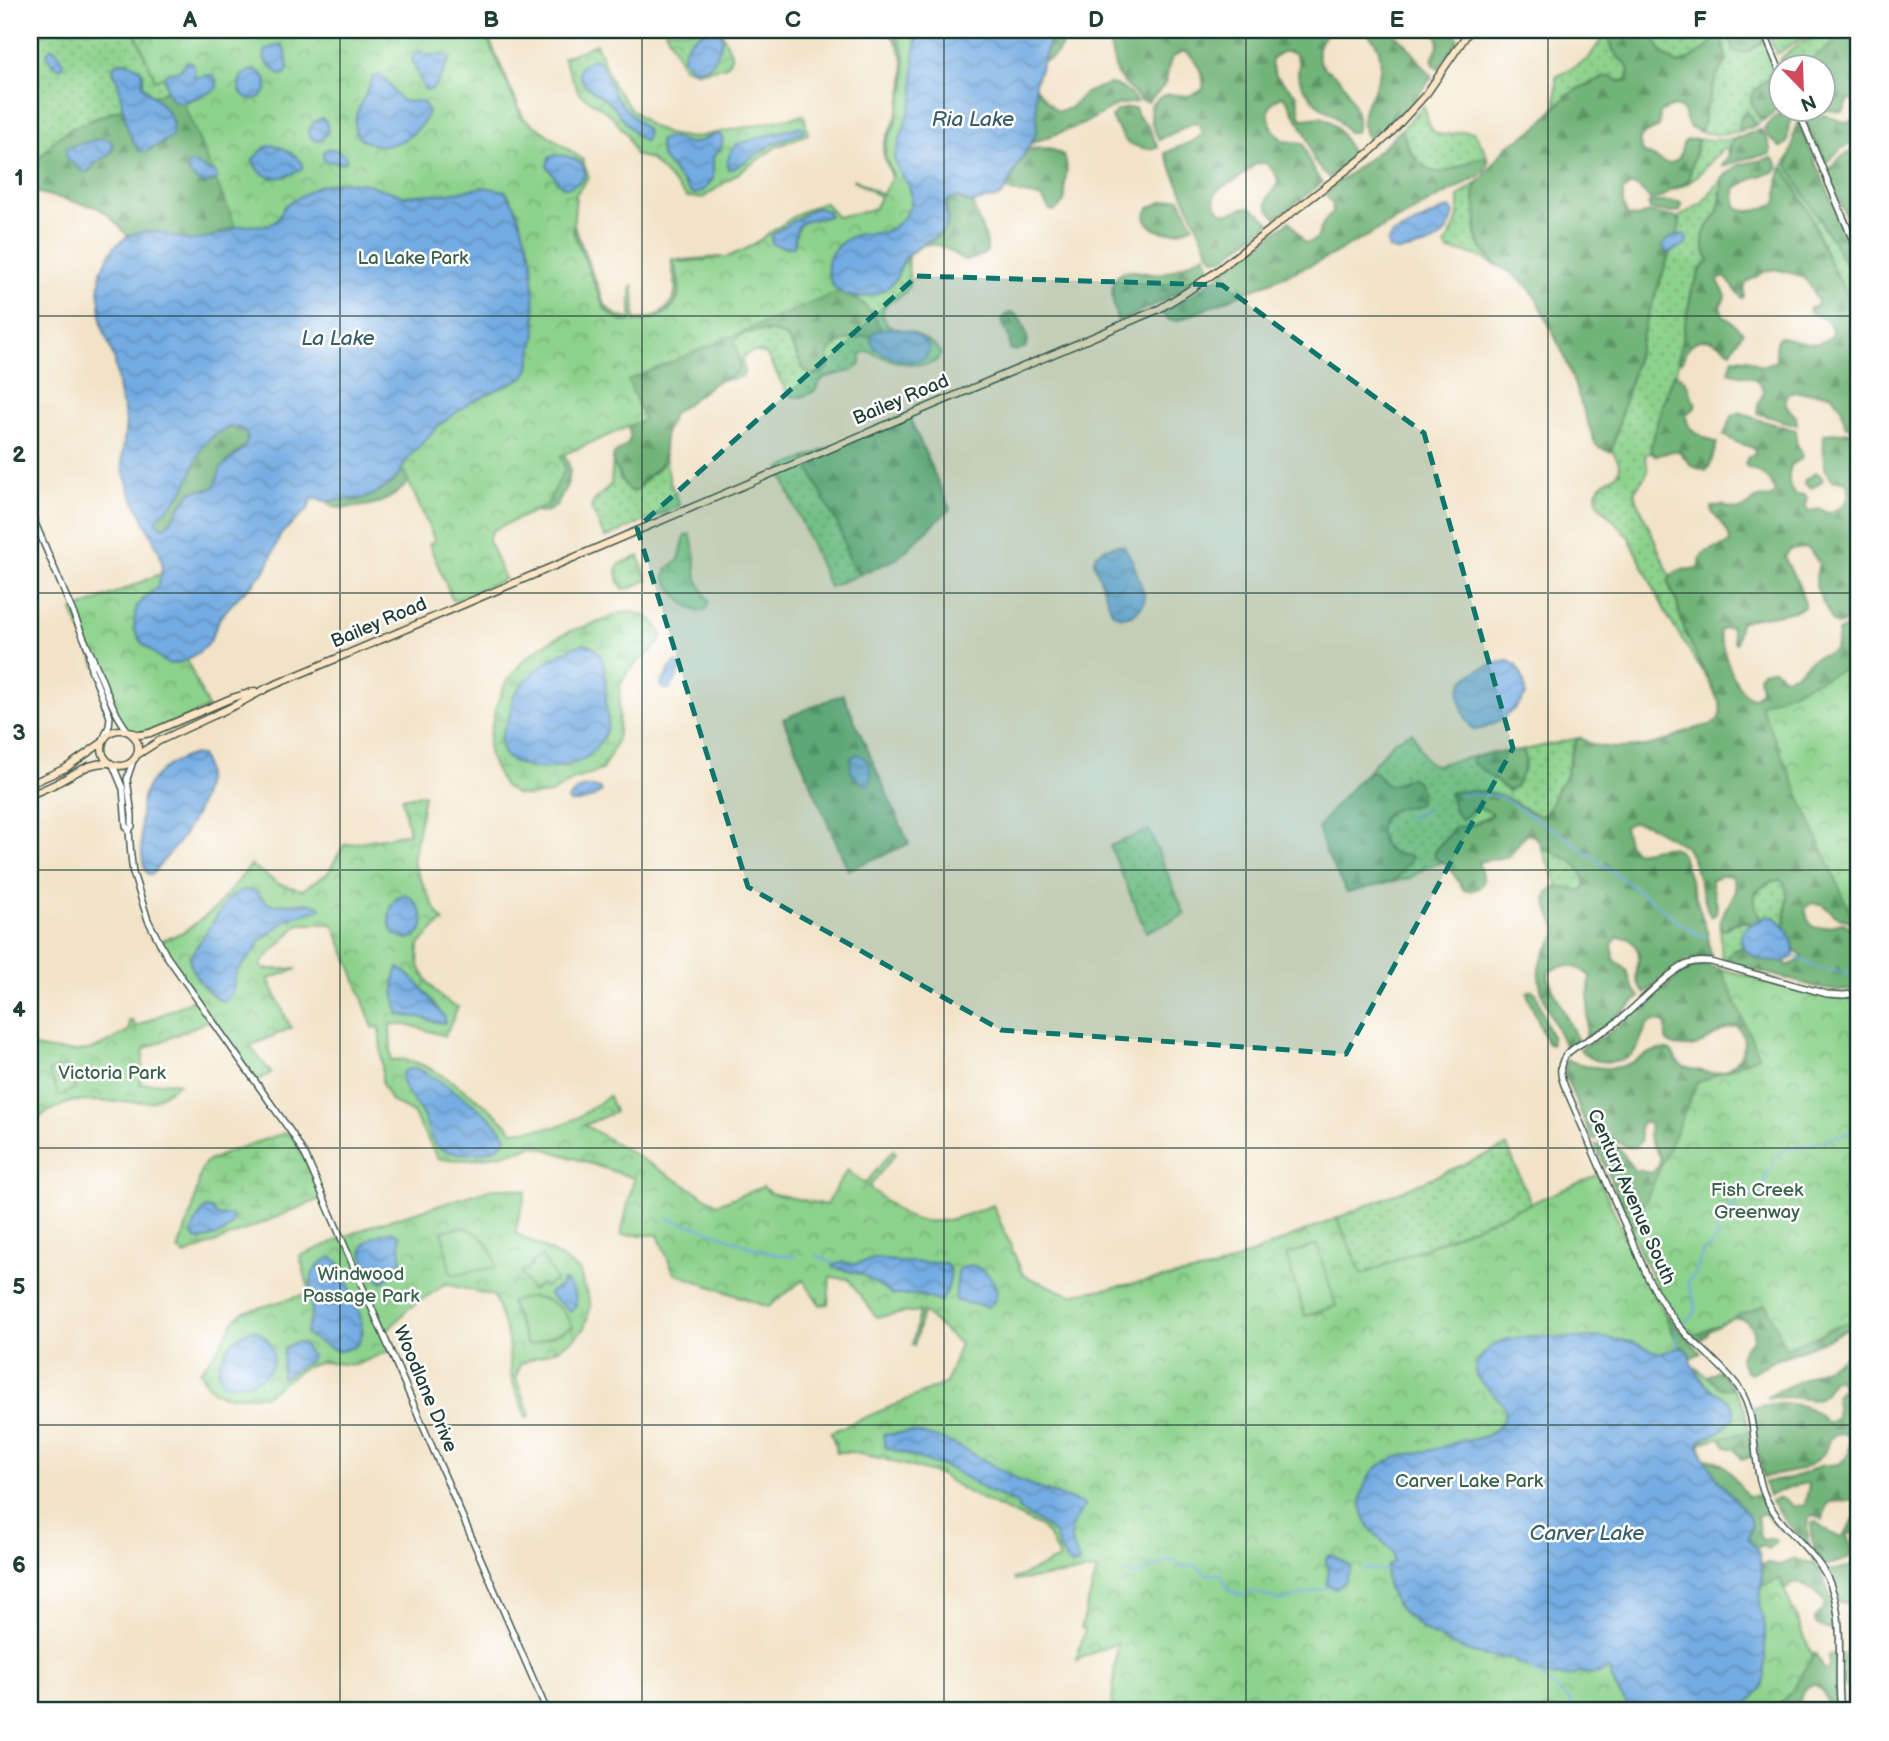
<svg xmlns="http://www.w3.org/2000/svg" width="1889" height="1741" font-family="'Balsamiq Sans',sans-serif">
	<style>
		.grass { fill: url(#grass-dots); stroke: #568860; stroke-width: 2 }
		.forest { fill: url(#forest-firs); stroke: #487856; stroke-width: 2; fill-rule: evenodd }
		.wetland { fill: url(#wetland-marsh); stroke: #568860; stroke-width: 2 }
		.park { fill: url(#park-crowns); stroke: #568860; stroke-width: 2 }
		.pitch { fill: #8cd28c; stroke: #568860; stroke-width: 2 }
		.water { fill: url(#water-waves); stroke: #49748c; stroke-width: 2; fill-rule: evenodd }
		.lines { fill: none; stroke-linecap: round; stroke-linejoin: round }
		.stream { stroke: #73ace3; stroke-width: 2 }
		.tertiary-casing { stroke: #3f564a; stroke-width: 8 }
		.secondary-casing { stroke: #3f564a; stroke-width: 9 }
		.tertiary { stroke: #fff; stroke-width: 5 }
		.secondary { stroke: #fde5c5; stroke-width: 6 }
		.marked { fill: #0f766e; fill-opacity: 0.2; stroke: #0f766e; stroke-width: 5; stroke-dasharray: 14 9; stroke-linejoin: round }
		.grid { fill: none; stroke: #1f3d34; stroke-width: 2; stroke-opacity: 0.55 }
		.labels { text-anchor: middle; dominant-baseline: central; stroke-width: 5; stroke-linejoin: round; paint-order: stroke }
		.park-label { font-size: 19px; fill: #3a624a; stroke: #fff }
		.street-label { font-size: 19px; fill: #1f3d34; stroke: #fff }
		.water-label { font-size: 21px; font-style: italic; fill: #385e69; stroke: #fff }
		.neatline { fill: none; stroke: #1f3d34; stroke-width: 2.5 }
		.grid-label { font-size: 23px; text-anchor: middle; font-weight: bold; fill: #1f3d34 }
	</style>
	<defs>
		<pattern id="grass-dots" width="8" height="8" patternUnits="userSpaceOnUse" patternTransform="scale(1.75)"><rect width="8" height="8" fill="#8cd28c"/><path d="M2 2h.1M6 6h.1" fill="none" stroke="#72ac73" stroke-width="1.8" stroke-linecap="round"/></pattern>
		<pattern id="forest-firs" width="22" height="20" patternUnits="userSpaceOnUse" patternTransform="scale(1.75)"><rect width="22" height="20" fill="#71b478"/><path d="M5 1l3.5 6h-7zM16 11l3.5 6h-7z" fill="#5c9463"/></pattern>
		<pattern id="wetland-marsh" width="20" height="14" patternUnits="userSpaceOnUse" patternTransform="scale(1.75)"><rect width="20" height="14" fill="#8cd28c"/><path d="M1 5h8M5 5V1M11 12h8M15 12V8" fill="none" stroke="#72ac73"/></pattern>
		<pattern id="park-crowns" width="20" height="18" patternUnits="userSpaceOnUse" patternTransform="scale(1.75)"><rect width="20" height="18" fill="#8cd28c"/><path d="M2 6a3 3 0 1 1 6 0M12 15a3 3 0 1 1 6 0" fill="none" stroke="#72ac73"/></pattern>
		<pattern id="water-waves" width="16" height="10" patternUnits="userSpaceOnUse" patternTransform="scale(1.75)"><rect width="16" height="10" fill="#73ace3"/><path d="M0 5q4-4 8 0t8 0" fill="none" stroke="#5e8db9"/></pattern>
	</defs>
	<rect width="100%" height="100%" fill="#fff"/>
	<filter id="ink" filterUnits="userSpaceOnUse"><feTurbulence type="fractalNoise" baseFrequency=".0143" numOctaves="2"/><feDisplacementMap in="SourceGraphic" scale="14" xChannelSelector="R" yChannelSelector="G"/><feConvolveMatrix kernelMatrix="1 2 1 2 8 2 1 2 1" color-interpolation-filters="sRGB"/></filter>
	<filter id="wash" filterUnits="userSpaceOnUse"><feTurbulence type="fractalNoise" baseFrequency=".00686" numOctaves="4" result="noise"/><feDisplacementMap in="SourceGraphic" scale="28" xChannelSelector="R" yChannelSelector="G"/><feGaussianBlur stdDeviation="1.57" result="paint"/><feColorMatrix in="noise" values="0 0 0 0 0 0 0 0 0 0 0 0 0 0 0 0 0 1.4 0 .05"/><feComposite in="paint" operator="in"/></filter>
	<g filter="url(#wash)">
		<rect width="100%" height="100%" fill="#f2e3c8"/>
		<g class="grass">
			<path d="M54,30h248l-137,50 3,10 -15,6 -10,-10c-2,-15 -7,-27 -26,-23l-4,9 6,12 4,24c-20,8 -44,15 -61,27 -13,9 -18,23 -32,30v-125z"/>
			<path d="M1608,30c1,8 3,17 8,24 6,10 16,10 12,25l-7,3 -10,-5h-5l-27,11 -11,7 -17,18 5,-9v-27l32,-18z"/>
			<path d="M1648,30h13l10,8 15,5 15,-4 10,-9h17l5,19 14,3 17,-11 13,30 -22,19 -4,9 8,19 4,1 7,-3 -18,11 2,-4 -5,-9 -3,-2 -6,19 3,-1 -21,5 -23,-3 2,-1 5,-22 10,-32 11,-16 -6,-22 -34,22 -9,3 -15,-10z"/>
			<path d="M1769,30h52l-29,14 -15,10 -11,-23z"/>
			<path d="M1831,30h21l-49,36h-20l-3,-6c14,-15 33,-22 51,-30z"/>
			<path d="M1423,106c4,7 4,15 8,22 11,16 30,-2 44,5l9,16 4,11 -5,-3c-32,11 -49,31 -73,-6 -4,-7 -5,-15 -9,-21z"/>
			<path d="M1740,137l-9,5 -2,13 -2,-7h-3c-20,18 -25,34 -52,42l12,-5 4,-4 10,-39 -2,-3 26,1z"/>
			<path d="M1789,157l-1,6 2,6 56,95 13,15v30c-24,-21 -35,-64 -48,-92 -7,-16 -17,-32 -26,-48l-4,1z"/>
			<path d="M1725,175c-5,10 -3,22 -6,33 -3,11 -12,17 -14,25 -3,11 1,19 4,28l-9,9 -8,19 -14,70 1,3 -3,8 1,3 -4,2c-8,20 -14,40 -18,62 -2,6 -5,10 -4,16h-4l-2,3c7,25 -3,18 -11,37l35,81 3,1 -3,4 -1,4 9,20 5,20 26,57 -39,-61 -41,-83 -27,-29 -4,-7 -1,-8c10,-19 36,-12 17,-40l-5,-1 4,-2 1,-4 33,-123 21,-62 3,-8 15,-7 -3,-11 -5,1 3,-15 -3,-2 25,-15z"/>
			<path d="M1482,179c-11,14 -5,22 -5,38 1,5 -2,11 -1,17 1,12 12,24 22,32 -19,-10 -28,-15 -50,-15l-3,-6c11,-19 15,-27 14,-49z"/>
			<path d="M909,254c-5,11 4,22 -1,34 -5,13 -27,11 -25,27 1,6 5,10 10,13l-12,1 -13,-20 -13,-11c17,-3 35,-7 43,-24 3,-7 5,-14 11,-20z"/>
			<path d="M766,331c31,5 21,14 36,34 3,4 9,7 14,10l11,-6 2,-5 -1,-9c9,-17 26,-17 43,-19l4,13c16,7 35,18 51,8l3,-10 -10,-11 16,10 6,7c-7,24 -57,6 -73,-2l-7,3v10l-10,7 -28,7 -8,13 -13,6h-8l-8,-6 -19,-36c-9,-5 -18,-4 -25,3l2,14 -2,4c-8,5 -18,2 -27,6l17,-6 7,-5 1,-8 -6,-21c6,-11 21,-10 32,-11z"/>
			<path d="M664,451l6,31 10,24 -75,32 -14,-30 3,-7 17,-17 2,-25 9,22 17,7c2,-3 4,-6 7,-9 10,-11 20,-11 18,-28z"/>
			<path d="M805,458l16,35 18,34 9,29 8,15 5,3 -32,13 -50,-118z"/>
			<path d="M1412,732c8,11 9,30 23,33l42,-9 -3,1 -1,7 13,7 22,20 18,-28 -1,-9 -5,-3 59,-13c-9,9 -9,25 -13,37 -2,6 -5,8 -8,14 -6,10 -7,22 -17,28 -13,-5 -23,-13 -35,-19 -15,-8 -38,-8 -55,-6l-2,2 8,20 4,5 17,-12 12,4 2,4c-11,6 -24,13 -37,12l-21,24 2,8 6,3 -17,6 -15,10 -17,4 4,-3 15,-22c-8,-4 -14,-1 -21,-6 -16,-9 -15,-33 2,-41 9,-5 18,-1 26,-7l-15,-24c-19,12 -16,5 -29,-7l-10,2 29,-33z"/>
			<path d="M1149,830l36,85 -39,17 -36,-86z"/>
			<path d="M1540,845c7,7 13,7 22,10 11,5 20,15 24,27l-2,8c-10,2 -19,-4 -29,-3l2,-2 -1,-5z"/>
			<path d="M1775,880h7l5,8v6l-2,35 -11,-13h-5l-9,3c-10,-22 -6,-30 15,-39z"/>
			<path d="M1746,921l7,3c-10,7 -14,10 -10,22 -8,4 -13,7 -17,16l-4,-1 -2,-36 1,4h6l5,-5z"/>
			<path d="M1507,1146l24,57 -169,72 -25,-57z"/>
			<path d="M1854,1347l5,12v17l-8,-2 -6,-9 -11,-2 18,-11z"/>
			<path d="M1859,1650l-1,31 -6,4 -10,2v-32z"/>
		</g>
		<g class="forest">
			<path d="M392,30h93l60,137 30,61 29,75c14,24 59,22 70,-6 5,-13 -4,-26 -2,-38l12,1 35,-3 11,3 144,-44 19,-25c-1,-5 -1,-11 -2,-16 -3,-10 -8,-17 -8,-27 1,-9 8,-17 11,-25 11,-31 19,-69 -8,-93h34l-4,9 -15,136 -56,120c20,6 26,16 36,34l-7,3 -3,4c-17,1 -34,3 -43,19 1,14 -2,19 -17,20 -10,-5 -12,-18 -17,-28 -10,-20 -38,-18 -56,-11l-4,6 6,21 -1,8 -8,5 -9,2 -8,5 -41,31 -8,20 -2,29 -17,15 -10,13h-7c-6,-6 -8,-12 -11,-20 -2,-3 -5,-6 -5,-10 -2,-16 26,-8 14,-37l-207,40c-5,8 -9,17 -16,23 -18,18 -47,23 -72,20l-5,-6c29,-4 63,-3 76,-35l-126,-246 -43,7 -20,9 -18,5 -16,-1 -22,-8 -20,1 -10,3 -19,-21 -13,-8 -66,-16v-26c13,-6 16,-18 27,-27 18,-14 44,-21 66,-30l8,28 7,13 8,2 18,-8 -2,-38 -9,-9 15,-6 2,7zM103,138l10,6c0,13 -8,11 -16,18 -3,3 -5,6 -8,9l-15,-8 -6,-16zM198,165l10,7h5l-1,10 -10,2c-6,-4 -11,-8 -15,-15z"/>
			<path d="M1053,30h12c-1,15 -6,27 -21,31z"/>
			<path d="M1106,30h42l4,10 3,1 9,-3 5,-8h75l5,3 13,-3h72c-15,6 -22,23 -11,36 5,6 13,8 18,14 9,13 20,37 15,52h-8l-13,-16 -18,-12 -14,-17 -5,-12 1,-12 -4,-9c-10,-5 -22,-1 -24,10l5,12 21,19 3,19 2,5c8,1 15,-4 22,-1 15,5 23,28 30,40l-25,20 -15,-16 -7,-26 -21,-37 -4,-3c-22,9 -13,34 2,45l19,2 8,23 11,17 -46,35c-3,-4 -9,-9 -9,-14 -2,-15 25,-17 0,-40 -5,-1 -5,-2 -11,0 -6,3 -11,10 -17,14 -9,6 -28,10 -24,25 1,3 4,7 7,9 17,7 19,-21 48,11l-46,35 -9,1 -6,-7 -44,-99 28,-12 10,-7 -4,-10 -4,-2 -36,18 -7,-16 -2,-17c22,-27 29,0 53,-18 2,-12 -7,-32 -18,-38 -22,6 -13,19 -21,34 -3,6 -12,12 -16,17l-8,-2 -23,-25z"/>
			<path d="M1360,30h29l17,14 26,33 -27,35 -33,32c-7,-10 -11,-19 -9,-32 2,-8 9,-16 12,-25 9,-20 9,-48 -15,-57z"/>
			<path d="M1435,30h18l5,10 -20,29c-11,-10 -2,-15 1,-26z"/>
			<path d="M1608,30h40l15,24 15,10c9,-3 19,-9 27,-15 5,-5 7,-9 13,-13l3,2 6,23 -11,16 -10,32 -5,22 -11,-3 -9,-20 -8,-2 -13,6 -1,15 -15,7 -5,6c3,14 3,12 14,17 13,5 12,12 26,1 5,-11 0,-21 19,-18l-10,41c-5,5 -10,5 -16,9 -9,6 -11,10 -22,9 -9,-8 -16,-22 -27,-7v14l5,10 9,1 12,-5 29,6 2,7 -3,10 -4,1 -9,11 3,5h3l-24,70 -33,123 -1,4 -5,2 -8,-3 -4,-5 -31,-88 -29,-59 -8,-10 -18,-15 -14,-7 -14,-18 -5,-12 1,-15 -3,-27 3,-7 30,-39 28,-17 33,-34 11,-7 27,-11h5l10,5 7,-3c4,-15 -6,-15 -13,-26 -5,-6 -6,-15 -7,-23z"/>
			<path d="M1728,30h32l4,11 -17,11 -10,1 -4,-4z"/>
			<path d="M1852,30h7v71l-10,-1 -5,10 -3,2 -20,-3 -19,4 -2,-4 22,-1v-42h-19z"/>
			<path d="M1777,71l3,8v25l-10,12 -10,2 -8,-13 -1,-10z"/>
			<path d="M1108,84c12,0 21,8 29,18l-20,3 -34,19 -51,19 5,-13 -2,-42c9,7 14,19 24,23l11,-3 15,-15z"/>
			<path d="M1127,108h8l3,8 11,11 9,21 -11,1 -19,-5 -14,-21 -2,-6 4,-6z"/>
			<path d="M1783,109h10l3,7 -7,7 -2,20 -6,5 -13,-12 -4,-8z"/>
			<path d="M1746,112l3,2 6,11 -16,6 -1,-3c1,-5 3,-14 8,-16z"/>
			<path d="M1825,115c12,4 24,13 34,0v24l-18,10 -17,15 -19,-44z"/>
			<path d="M1799,123l60,141v15l-13,-15 -57,-96c-2,-10 3,-14 4,-23 1,-10 -1,-15 6,-22z"/>
			<path d="M1401,130c5,7 4,13 9,20 24,38 40,18 73,7l5,3 -2,9 -7,7 -157,84 -145,61 -8,-1 -8,-7 37,-22 92,-70 15,22c18,-2 11,-11 20,-22 2,-4 6,-7 8,-10l-1,-7 -7,-11 52,-41z"/>
			<path d="M1757,130h4c5,6 10,16 9,24l-26,5 -22,8v-2l6,-7 4,-17z"/>
			<path d="M1859,147v84l-6,1 -26,-61 14,-14z"/>
			<path d="M1049,148l14,7c7,12 2,18 2,30 0,15 2,17 -11,26l-4,-1c-3,-4 -6,-11 -10,-13 -2,-1 -29,-5 -34,-7l21,-41z"/>
			<path d="M1772,158l3,2 3,6 -4,6 -18,5 -21,11 1,18c12,10 27,3 40,-3 5,-12 -1,-25 6,-34h3l25,45 12,33 9,18 19,34 9,10v116l-13,2 -5,-20 -10,-13 -36,-2 -8,2c-5,10 3,16 9,23l1,8 -40,-12 1,-9 6,-12c-7,-20 -19,-14 -35,-20l4,-14 15,1 13,7 13,-4 2,-3v-18l4,-4c20,2 33,14 52,-1 1,-16 -11,-19 -23,-24v-3l8,-3 1,-4 -7,-16 -9,-10 -27,-7 -9,2 -19,11 -3,5v10l-2,1 -16,-20 -7,-1 -1,4 8,15 -6,10 3,9 20,17 -12,19c-6,-3 -13,-9 -20,-11 -15,-4 -27,8 -28,21l-3,1 -2,-1 14,-72 8,-19 9,-9c-3,-10 -10,-21 -3,-32 5,-7 10,-10 12,-19 4,-11 3,-22 5,-33l15,-12z"/>
			<path d="M955,197l12,6h6c2,16 16,33 14,49 -28,19 -26,0 -47,-6 -5,-2 -12,-1 -18,-2 27,-14 25,-12 23,-41l4,-4z"/>
			<path d="M1180,198l13,28c-17,8 -39,11 -48,-9l4,-9 13,-6z"/>
			<path d="M1650,202h29l3,3 -2,6 -7,2 -23,-4 -2,-5z"/>
			<path d="M1205,254l5,12 -4,7 -42,27 -46,22c-6,-19 -15,-54 18,-51 8,1 14,4 22,3 17,-3 32,-12 47,-20z"/>
			<path d="M1011,312c10,3 15,19 17,29l-3,7 -10,3 -5,-2 -1,-11 -7,-16 2,-6z"/>
			<path d="M1674,373c23,13 10,16 22,31l-1,4 -9,6c0,17 16,23 31,29l-7,22 -4,6 -14,-5 -13,-15h-6l-17,5 -6,-5 10,-40z"/>
			<path d="M1740,412l16,7 40,11v12l7,14 -2,3 -10,6c-3,11 -4,21 4,30h10l2,3 -2,7 3,6 13,-2 6,4c16,-4 29,-16 18,-32h-12c-12,-9 -9,-32 -9,-47l30,-2 5,22v163l-21,8 -5,-2 -17,-36v-10l3,-14 -10,-14 -5,-1 -14,2 -5,7c5,16 20,32 19,50 -20,10 -43,8 -64,15l-4,21 -2,-1 -3,-15 -8,1 -4,3c4,18 14,60 33,67l5,-3 4,-4 -2,-14 3,-6 12,-2 11,8c18,-4 17,-12 29,-19 5,-3 17,-4 21,-9 3,-4 2,-13 3,-17l21,-10v313l-7,-13 -16,-6 -14,-12 -10,-1 -7,5 3,12 5,7h11l19,-4c23,9 16,46 16,66l-17,2 -18,-2 -98,-27 5,-9 12,-7c9,14 25,15 41,15l4,5 13,-6 1,-4 -8,-7 -1,-7 -8,-13 2,-35 -3,-12c-10,-5 -22,4 -29,11v12l5,14 -7,5c-9,-4 -21,-3 -26,5l-5,1c-9,-22 23,-28 10,-54l-9,-1 -12,5 6,25 -1,9 -5,3 -3,-6 -15,-50 -8,-15 -39,-22 -14,-2 -8,5 4,16 5,8c17,3 37,-14 49,4l26,80 3,24c-28,-5 -47,17 -66,35 -22,-27 9,-34 -17,-56l-10,-1 -6,7 2,15 12,11 7,18 7,9 -31,26 -23,15 4,-62c-12,-11 -26,-13 -40,-5l-2,4 4,12 26,54 -12,8c-9,-21 -33,-64 -26,-86 3,-11 12,-19 18,-29 -2,-12 -26,-45 2,-47 7,-1 15,3 22,4l4,-6c-5,-25 -22,-27 -42,-36l-8,-12 -8,-3 -6,4 -12,18 -32,6 6,19c-5,9 -11,11 -20,9l-16,-25 -12,-6 -2,-8 12,-12 8,-12 16,-1 20,-9 2,-4 -14,-6c-8,2 -9,10 -17,12l-4,-5 -8,-21c14,-4 45,-2 57,5 12,6 23,15 36,18l6,-5 10,-24 7,-9 6,-23 6,-16 4,-1c17,14 60,11 80,4 9,-3 17,-7 26,-11 11,-4 21,-4 31,-10l3,-8 -1,-9 -35,-72 -8,-29 -9,-21c8,-18 17,-9 31,-15 2,-4 1,-8 3,-12 2,-5 22,-8 28,-12 1,-13 -11,-21 -18,-31v-5l10,-2c31,15 22,-11 47,-7l6,-4c-2,-17 -14,-21 -28,-27l-2,-3 3,-7 7,-4 -1,-5 -18,-6 -12,-7 9,-20z"/>
			<path d="M908,414l42,95 -53,50 -36,15 -5,-3 -6,-9 -11,-35 -18,-34 -16,-35z"/>
			<path d="M235,427l7,2 5,5v9l-26,25 -5,18c-10,7 -19,1 -27,9 -10,9 -13,24 -25,32l-4,-1 -3,-4 1,-4c9,-9 20,-19 26,-30 16,-28 11,-53 51,-61z"/>
			<path d="M529,454h33c12,11 8,25 2,38 -3,5 -5,11 -9,15 -5,4 -10,5 -16,6l-2,-2z"/>
			<path d="M1815,473l4,1 4,6 -8,6 -5,2 -5,-4 -1,-3z"/>
			<path d="M843,694l66,150 -61,26 -65,-151zM857,754l11,8 3,19 -3,3c-13,-2 -20,-14 -17,-27z"/>
			<path d="M1520,751l5,3c2,12 -5,30 -16,37l-38,-30 3,-4c14,-5 30,-4 46,-6z"/>
			<path d="M1370,771l5,1c3,3 5,7 8,10 8,9 19,-2 27,-5 11,5 13,17 8,27 -11,5 -22,1 -32,10 -12,11 -6,38 11,41 4,0 8,-1 11,-1l4,4 -17,23 -48,12 -20,-38 -9,-26c5,-10 42,-53 52,-58z"/>
			<path d="M1705,965l126,33 28,-1 -97,305 3,3 7,4 87,-30v48l-15,3 -20,11 -51,20 -23,12 -5,-3 -5,-13 4,-9 9,-8c1,-7 0,-11 -5,-17 -8,-10 -28,-1 -37,7 -5,4 -5,8 -13,11 -54,-55 -69,-129 -103,-196 26,-3 26,7 39,25l18,3c17,-16 0,-22 -3,-37 -1,-3 1,-9 2,-11l-5,-3 -5,1 -2,7 2,11 -6,6h-8l-17,-9 -18,1 -26,-61 -1,-9 2,-9c17,6 38,11 56,6 17,-5 30,-21 48,-15 3,4 6,11 10,14 4,3 11,4 16,5 5,1 11,3 16,3 24,-1 41,-29 24,-47 -27,3 -35,33 -70,16 -3,-7 1,-13 -2,-19 -24,-9 -20,17 -31,29 -9,12 -34,12 -46,5 -3,-2 -6,-5 -8,-8l28,-15 77,-64 11,-4z"/>
			<path d="M1532,990l4,3 16,46 -1,6 -4,-2 -19,-46 -1,-5z"/>
			<path d="M1663,1310l38,43 -11,5v-5l-7,-6h-4z"/>
			<path d="M1839,1361l6,4 6,9 8,2v124l-30,2 -3,4 -3,14 -8,-5 -6,2c-5,11 1,19 -1,29l-25,-28 -12,-17c11,-5 15,-1 23,6l11,-3 4,-19 -3,-2 -16,4 -21,9 -5,-14 27,-3 29,-13 18,-2 7,-5 4,-7v-14l-4,-4c-24,0 -13,13 -25,24 -16,14 -38,16 -57,19l-12,-69c19,-5 50,-8 66,5 6,4 6,8 12,11l7,-7v-21l7,-9 -4,-8 -7,2 -7,12 -9,7 -30,-3 -18,1 -1,-1z"/>
			<path d="M1718,1370l16,18 -12,1 -15,-13z"/>
			<path d="M1749,1432l3,24 -7,3h-4l-6,-10 -8,-2 -7,-10z"/>
			<path d="M1704,1458c24,1 30,23 44,38l13,-1 9,18 14,17 -5,-1 -15,-16 -7,3 3,21 3,3 11,-2 2,4 -8,7 -6,-4 -6,4 -8,-11 3,-10 -9,-20 -25,-30z"/>
			<path d="M1859,1516v14l-12,5 5,14 -1,7 -9,5 -18,5 -10,-14 -3,-28 5,-2 14,11 10,4c10,-3 8,-16 19,-21z"/>
			<path d="M1796,1559l14,5 4,-1c15,22 20,42 21,67l-9,-1 -10,-5 -1,-6 8,-8 2,-7c-6,-9 -22,-21 -32,-20l-8,7 -6,-11 -17,7 -1,-21 7,-2 11,2z"/>
			<path d="M1859,1565v43l-6,-5h-14l-11,-32z"/>
			<path d="M1812,1653l4,1 7,15 2,2 4,-5v-11l6,-1 2,57h-8c-1,-10 -6,-23 -16,-27l-7,4 -12,23h-19l-1,-1 17,-18 22,-35z"/>
		</g>
		<g class="wetland">
			<path d="M690,534l4,15 3,30 12,22 -3,8 -7,3c-14,-4 -27,-22 -34,-34l1,-9 13,-9 6,-24z"/>
			<path d="M639,556l8,24 -15,8 -8,1c-6,-5 -8,-17 -6,-24z"/>
			<path d="M630,612c10,2 22,5 28,15 4,5 5,10 2,15 -3,5 -8,8 -12,12 -12,9 -24,19 -28,33l-2,48 -5,14 -11,21 -27,9 -24,15 -23,2 -13,-2 -12,-9 -13,-27 -2,-14 8,-38 10,-24 16,-20 21,-17 27,-14 24,-7 27,-11z"/>
			<path d="M290,1131l35,66 -140,58 -7,-5 15,-42 8,-38 5,-8 25,-11z"/>
			<path d="M1695,1367l27,22 12,-1 10,19 5,25 -23,4 -26,7c5,-8 13,-6 21,-12 5,-4 7,-9 13,-13l-33,-39z"/>
		</g>
		<g class="park">
			<path d="M134,30h350l37,86 61,43 7,18 -13,17 -3,38 32,78 17,12 9,-1v-35h3l1,36c17,0 41,-9 44,-29 2,-11 -3,-23 -6,-33l10,2 44,-5 19,-8 53,-36 25,-11 13,15 37,-8 6,-12 -27,-17 1,-1 28,16 11,-20 -8,-17 1,-14 9,-20 11,-41 -2,-33 -10,-20h26l-4,9 -1,39 54,125 -13,-6 -8,2c-5,10 3,20 -2,29 -9,16 -36,17 -44,37l-274,115 16,40 -84,36 5,13 -19,37 -53,24 -5,10 17,39 -52,22 -24,-57 6,-3 -31,-70 -55,24 -178,-421 -16,6z"/>
			<path d="M665,30h56l11,25 -5,11 -28,6 -16,-5z"/>
			<path d="M596,44l17,41 17,23 19,17 18,9 24,4 113,-23 4,19 -32,13 -73,51 -16,-1 -37,-38 -15,-4 -8,-20 -16,-20 -32,-22 -16,-35z"/>
			<path d="M239,541l17,41 -16,13 -20,22 -10,24 -4,5 -19,14 21,48 -54,24 -19,2 -15,-13 -48,-110z"/>
			<path d="M1859,663v270l-99,-228z"/>
			<path d="M424,794l-11,69 20,42 11,17 -6,3 -19,20c0,7 -2,17 1,23 6,14 23,36 38,39l-13,29 -35,-11 -20,-1 1,36c5,0 12,-1 17,0 28,6 86,49 105,71l43,-4 21,-9 32,-22 6,16 -30,13 132,79 46,-17 7,6 56,12 21,-35 18,14 28,-34 3,3 -27,34c11,9 22,20 34,27 27,17 64,1 90,-9l30,70 47,20 145,-26 122,-51 25,57 235,-100 47,102 19,33 54,123 -16,7c-4,16 21,47 32,58 6,7 15,14 17,23 2,6 -1,11 -2,17l12,18 2,30 18,-7 33,78 -22,35 -18,19h-662l6,-68 -41,17 9,-30 -4,-2 16,-58 -82,11 -1,-2 45,-20 -8,-19 -10,-13 -74,-35 -27,-17 -60,-17 -30,-6h-13l-6,-20 115,-49 14,-39 -37,-32 -9,34 -2,-1 8,-34 -44,6 -28,-38 -18,-2 -2,27 -8,1 -17,-25 -35,27 -94,-34 -16,-38h-37l13,-57 -100,-33 -12,5 -52,10 -32,-1 -25,-46 -22,-12 -9,-18v-21l-3,-35 -6,1 -22,-61 -18,-43h-34l-38,39 2,6h34l-29,10 23,49 -41,18 21,27 -16,9 -43,-63 -68,30 -4,35 37,-2 2,2 -28,18 -79,-1 -25,11 -17,12v-78c21,5 47,9 68,1 11,-4 21,-11 31,-17v-9h4l2,6 62,-29 -38,-56 26,-11 30,-22 36,-44 28,19 23,6 26,-17 16,-28 65,-12 -7,-35z"/>
			<path d="M1721,969l104,28 16,2 18,-2v320l-73,32 -20,-45 -73,32c-29,-30 -45,-66 -61,-104l65,-149 62,-27z"/>
			<path d="M494,1188h17l15,3 -11,42 37,19 27,18 12,36 -7,22 -10,11 -17,10 -37,15 -4,14 14,37 -4,2 -15,-39 -3,-39 -14,-43 -48,-12 -37,24 -25,26 7,16 -35,15 -33,-3 -18,5 -41,29h-41l-10,-6 -7,-7 -6,-12 15,-18 21,-35 8,-6 66,-19 -10,-37 73,-31z"/>
		</g>
		<g class="pitch">
			<path d="M64,1065l11,24 -16,7 -10,-24z"/>
			<path d="M462,1227c19,4 32,21 34,40l-42,8 -4,-3 -8,-41z"/>
			<path d="M1317,1245l19,61 -31,10 -19,-61z"/>
			<path d="M542,1257l14,23 -12,7 -2,-3 -11,6 -10,-17 11,-7 -1,-3z"/>
			<path d="M530,1297c22,2 33,10 43,30l-42,18 -4,-1 -17,-42z"/>
		</g>
		<g class="water">
			<path d="M708,30h9l3,2 2,7c-4,18 -9,34 -32,29l-7,-9c0,-15 11,-24 25,-29z"/>
			<path d="M920,30h133l-18,54 2,38 -1,12 -23,39 -9,20 -5,4 -28,6 -15,-6 -7,2 -4,4 2,19 -2,7c-12,11 -29,16 -39,28 -6,7 -6,17 -12,24 -12,16 -42,22 -58,8 -7,-7 -10,-21 -7,-30 1,-5 5,-9 9,-13 5,-5 11,-9 18,-11 7,-2 14,-1 21,-2 15,-1 31,-16 34,-31 4,-16 -14,-28 -17,-44l20,-61v-43z"/>
			<path d="M281,44c6,6 6,17 7,25l-3,5 -5,1 -14,-13 -2,-5 2,-7z"/>
			<path d="M51,48c7,1 10,10 12,16l-2,4c-8,-2 -13,-7 -14,-15z"/>
			<path d="M419,51l8,4h17l6,4 -13,25 -6,6h-5l-3,-3 -11,-27 2,-6z"/>
			<path d="M594,59l6,3 14,32 8,11 25,26 -1,8 -2,2c-9,-3 -24,-28 -33,-37 -10,-9 -29,-16 -32,-31 -1,-8 8,-11 15,-14z"/>
			<path d="M187,61l4,1 4,5 -1,11 13,-3 6,1 4,5v8c-6,4 -14,6 -21,9 -25,10 -27,3 -32,-22l3,-3 13,-3z"/>
			<path d="M119,62c7,0 23,3 24,13 1,4 -1,7 0,11 13,15 37,29 28,51l-19,11 -6,3h-6c-15,-18 -17,-43 -21,-64 -1,-8 -6,-13 -6,-21z"/>
			<circle cx="253" cy="85" r="14"/>
			<path d="M380,75c11,6 12,21 23,26 12,4 17,-7 25,10 -7,25 -41,44 -65,29 -5,-3 -8,-6 -8,-12 -1,-19 13,-34 18,-51z"/>
			<path d="M322,118l4,4 2,8 -6,10 -5,1 -6,-3 -3,-7 6,-9z"/>
			<path d="M801,126l3,2 -1,4 -30,12 -40,25h-5c-2,-8 2,-19 9,-25z"/>
			<path d="M716,134l6,2c2,10 -3,14 -9,21v22l-10,12 -8,3 -4,-1 -30,-37 -2,-15c14,-9 22,4 35,2 7,-1 15,-7 22,-9z"/>
			<path d="M103,138l7,2 3,4 -2,9 -13,8 -11,11h-4l-16,-14 -1,-8 2,-3z"/>
			<path d="M273,145c12,3 21,8 29,18v6c-13,7 -27,13 -40,4 -6,-5 -8,-7 -9,-14l13,-12z"/>
			<path d="M328,148l8,2 9,5 2,6 -7,2 -14,-2 -3,-3v-6z"/>
			<path d="M556,155c24,-1 44,21 13,32h-5l-5,-4 -12,-17 2,-8z"/>
			<path d="M191,163c9,0 14,9 24,9l2,4v2l-10,6c-10,-1 -19,-9 -20,-18z"/>
			<path d="M338,182l25,1 42,13 44,-3 35,-6 21,4 10,15 17,51 4,76 -7,35 -5,9 -53,25 -33,24 -32,35 -7,14 -13,12 -14,8 -8,3 -37,3 -15,-2 -4,10 -27,25 -16,37 -25,24 -20,22 -10,24 -4,5 -7,6 -17,10 -12,2 -4,-1 -25,-21 -7,-13 1,-15 2,-8 6,-7 14,-12 4,-11 1,-12 -3,-13 -27,-55 -8,-22 -2,-13 4,-39 -7,-30 -4,-31 -13,-35 -3,-33 2,-22 13,-24 14,-11 18,-5 12,1 31,9 25,-5 26,-10 29,-1 8,-5 8,-14 7,-5 26,-15zM232,427c8,-1 14,4 16,12l-4,9 -23,20 -6,18c-8,7 -15,2 -24,6l-22,32 -5,3 -4,-1 -3,-4 1,-4c9,-9 20,-18 26,-29 17,-29 8,-48 48,-62z"/>
			<path d="M820,208l8,4 1,4c-24,9 -32,-3 -35,31h-11l-11,-3 -1,-8 2,-2 40,-25z"/>
			<path d="M1450,208l4,5c-5,25 -21,32 -43,36 -8,2 -15,4 -22,0l-2,-7 5,-7 53,-26z"/>
			<path d="M1684,234l3,5 -2,6 -15,7h-4l-3,-7c3,-8 13,-10 21,-11z"/>
			<path d="M893,328c15,2 27,5 36,19 0,28 -50,9 -56,-2 -3,-5 -2,-6 -1,-11l6,-4z"/>
			<path d="M1116,545l8,1 9,16 12,35c-1,15 -21,26 -33,15l-16,-44 -2,-8 2,-6 10,-6z"/>
			<path d="M583,644c28,2 22,43 23,63 1,7 3,15 1,22 -3,8 -11,20 -18,26 -9,9 -28,11 -40,13 -19,2 -51,-4 -48,-29 1,-9 7,-16 9,-25 2,-7 1,-14 5,-20 14,-22 44,-43 68,-50z"/>
			<path d="M1508,661c13,4 18,22 17,35 -9,14 -33,34 -51,34 -6,-5 -8,-11 -11,-19 -2,-7 -5,-15 -3,-23 5,-16 33,-25 48,-27z"/>
			<path d="M675,663l5,1 1,6 -10,18 -6,1 -3,-2 -1,-3 10,-17z"/>
			<path d="M194,754l7,2c15,24 -8,67 -23,87 -8,11 -18,20 -25,31h-5c-7,-10 -6,-24 -7,-37 -1,-33 -2,-52 28,-72 8,-5 16,-8 25,-11z"/>
			<path d="M857,754c13,3 14,15 14,27l-3,3 -6,-1 -11,-11v-14z"/>
			<path d="M584,787h9l7,2 1,3c-8,7 -22,12 -32,10l-1,-3 8,-8z"/>
			<path d="M243,890l12,1 11,11 6,3 31,-2 16,2 2,4 -33,10 -28,22 -4,9 -18,20 -3,6 -3,17 -8,9c-17,-8 -31,-25 -35,-44l40,-60z"/>
			<path d="M405,894c10,4 22,23 17,35 -3,6 -9,8 -14,10l-13,-4c-10,-13 -7,-36 10,-41z"/>
			<path d="M1769,916c16,2 26,26 25,41 -14,9 -43,5 -51,-11 -2,-4 -3,-7 -2,-11 1,-5 8,-9 12,-12 6,-3 9,-6 16,-7z"/>
			<path d="M398,968c21,11 32,32 47,50v5c-9,0 -17,-4 -26,-6 -7,-1 -13,0 -20,-3 -5,-12 -7,-35 -1,-46z"/>
			<path d="M408,1069h8l9,3c21,13 71,44 81,65 -4,19 -57,21 -69,9 -8,-8 -9,-20 -14,-30 -6,-14 -24,-26 -21,-43z"/>
			<path d="M206,1208l5,1 6,7 14,-1 2,2c1,16 -23,22 -36,23l-5,-5c1,-8 7,-21 14,-27z"/>
			<path d="M392,1231l8,5c-1,29 11,24 -17,46 -27,-24 -31,-42 9,-51z"/>
			<path d="M332,1257l6,5c7,17 41,76 13,86 -2,0 -9,3 -11,3 -7,-1 -30,-12 -34,-18 1,-5 4,-11 5,-16 3,-27 -10,-47 21,-60z"/>
			<path d="M877,1258l22,4 46,1c10,10 3,30 -5,39l-20,-7h-27l-30,-20 -30,-8v-3l9,-2 13,2z"/>
			<path d="M971,1265c18,4 37,28 17,42l-32,-6c-2,-8 2,-20 2,-30l5,-4z"/>
			<path d="M562,1281h3c8,7 12,15 11,25l-6,5 -21,-16 1,-3 10,-5z"/>
			<path d="M251,1330c17,2 28,23 19,39 -7,13 -34,18 -47,14 -13,-19 9,-47 28,-53z"/>
			<path d="M1537,1336l37,2 18,-1 23,2 17,3 27,11c12,0 20,-11 30,-1l2,12c6,5 7,12 12,18 11,13 34,15 31,36l-7,5 -7,9 -18,7 -3,5 3,10 15,24 31,37 3,9 -3,14 11,15 3,19 -2,36 5,18v50l-3,12 -21,23h-110l-14,-21 -9,-21c-10,5 -17,6 -28,3 -11,7 -29,6 -41,1 -4,-1 -7,-4 -11,-6 -7,-2 -10,-2 -15,-8 -11,-1 -22,-2 -32,-4 -37,-9 -103,-43 -94,-89l6,-4v-10c-16,-14 -36,-34 -31,-57 7,-35 35,-39 65,-44 10,-2 20,-6 31,-9 14,-3 28,-3 39,-14 23,-24 -11,-35 -20,-51 -4,-7 -1,-13 3,-19 13,-20 35,-21 57,-22z"/>
			<path d="M294,1343h8l10,13 -2,4 -29,19 3,-31z"/>
			<path d="M911,1432c43,5 71,29 108,48 21,10 44,16 66,25l-14,23v12l8,22 -4,3 -7,-2 -8,-13 -5,-15 -10,-9 -27,-17 -1,-6 -27,-11 -37,-22 -68,-23 -2,-12z"/>
			<path d="M1332,1555l17,10 1,3 -5,13 -9,8 -9,-3 2,-20 -3,-2v-7z"/>
		</g>
		<g class="lines">
			<g class="stream">
				<path d="M1461,794l27,1 13,2 63,39 94,69 26,21 13,8 10,2"/>
				<path d="M1408,818l19,-9"/>
				<path d="M1793,956l29,13 37,6"/>
				<path d="M667,1218c19,7 42,10 59,19 21,10 46,18 70,20"/>
				<path d="M817,1256l7,2 9,6"/>
				<path d="M1683,1323c3,-2 7,-3 10,-7 7,-9 -3,-25 -6,-34l9,-9 6,-19 12,-11 4,-15 5,-8 7,-5 1,-6 4,-1v-6c8,-4 19,-3 24,-7l-1,-6 7,-6v-6c9,-7 8,-20 18,-26 7,-4 15,-2 22,-5 19,-5 34,-13 54,-14"/>
				<path d="M1675,1330l3,17"/>
				<path d="M1365,1569l21,1"/>
				<path d="M1125,1572l14,3 27,-14 11,1 3,5 15,-2 12,9h14l7,15 13,7 13,-4 28,9 45,-13 2,-3"/>
				<path d="M1530,1668l41,34v9"/>
			</g>
		</g>
	</g>
	<g filter="url(#ink)">
		<g class="lines">
			<g class="tertiary-casing">
				<g id="tertiary">
					<path d="M1763,30l17,41"/>
					<path d="M1797,108l62,147"/>
					<path d="M30,511l58,137c14,27 21,59 40,83"/>
					<path d="M89,655l2,14 19,48 -1,9 -6,14"/>
					<path d="M133,761l-6,18 5,36v11l-3,5 2,25 2,17 15,47 18,35 125,177 15,25 241,554"/>
					<path d="M113,765l10,24 3,37 3,5"/>
					<path d="M1841,1711c-6,-44 7,-94 -15,-136 -17,-31 -51,-50 -63,-84 -12,-33 -4,-73 -24,-103 -14,-20 -35,-36 -52,-53 -16,-17 -28,-36 -39,-57l-79,-182c-5,-11 -12,-24 -6,-36 6,-14 34,-23 47,-33 26,-18 48,-47 75,-62 9,-4 16,-4 26,-3l116,32 17,1 15,-2"/>
				</g>
			</g>
			<g class="secondary-casing">
				<g id="secondary">
					<circle cx="120" cy="748" r="18"/>
					<path d="M130,732l10,3 10,-2 82,-35 23,-7"/>
					<path d="M137,755l22,-14 77,-36 31,-17 892,-379 26,-16 28,-19 157,-122 20,-18 37,-41 43,-63"/>
					<path d="M30,784l36,-16 37,-26"/>
					<path d="M30,795c12,-5 25,-10 36,-17 15,-8 25,-16 43,-15"/>
				</g>
			</g>
			<use href="#tertiary" class="tertiary"/>
			<use href="#secondary" class="secondary"/>
		</g>
	</g>
	<path class="marked" d="M917,276l305,9 202,148 89,315 -167,306 -345,-24 -253,-143 -111,-359z"/>
	<path class="grid" d="M340,30v1681M642,30v1681M944,30v1681M1246,30v1681M1548,30v1681M30,316h1829M30,593h1829M30,870h1829M30,1148h1829M30,1425h1829"/>
	<g class="labels">
		<g class="park-label">
			<text x="413" y="258">La Lake Park</text>
			<text x="112" y="1073">Victoria Park</text>
			<text x="1757" y="1190">Fish Creek<tspan x="1757" dy="22">Greenway</tspan></text>
			<text x="361" y="1274">Windwood<tspan x="361" dy="22">Passage Park</tspan></text>
			<text x="1469" y="1481">Carver Lake Park</text>
		</g>
		<g class="street-label">
			<text transform="translate(901 400) rotate(-23)">Bailey Road</text>
			<text transform="translate(379 623) rotate(-23)">Bailey Road</text>
			<text transform="translate(1631 1197) rotate(66)">Century Avenue South</text>
			<text transform="translate(425 1389) rotate(67)">Woodlane Drive</text>
		</g>
		<g class="water-label">
			<text x="973" y="119">Ria Lake</text>
			<text x="338" y="338">La Lake</text>
			<text x="1587" y="1533">Carver Lake</text>
		</g>
	</g>
	<rect width="1889" height="1741" fill="none" stroke="#fff" stroke-width="77"/>
	<g transform="translate(1802 88) rotate(157)"><circle r="33" fill="#ffffff" stroke="#a5b1ae" stroke-width="2"/>
	<path d="M0-5L12 26L0 18L-12 26Z" fill="#d1495b"/>
	<text y="-10" font-size="19" font-weight="bold" text-anchor="middle" fill="#1f3d34">N</text>
	</g>
	<rect x="38" y="38" width="1812" height="1664" class="neatline"/>
	<g class="grid-label">
		<text x="190" y="27">A</text>
		<text x="491" y="27">B</text>
		<text x="793" y="27">C</text>
		<text x="1096" y="27">D</text>
		<text x="1397" y="27">E</text>
		<text x="1700" y="27">F</text>
		<text x="19" y="185">1</text>
		<text x="19" y="462">2</text>
		<text x="19" y="740">3</text>
		<text x="19" y="1017">4</text>
		<text x="19" y="1294">5</text>
		<text x="19" y="1572">6</text>
	</g>
</svg>
